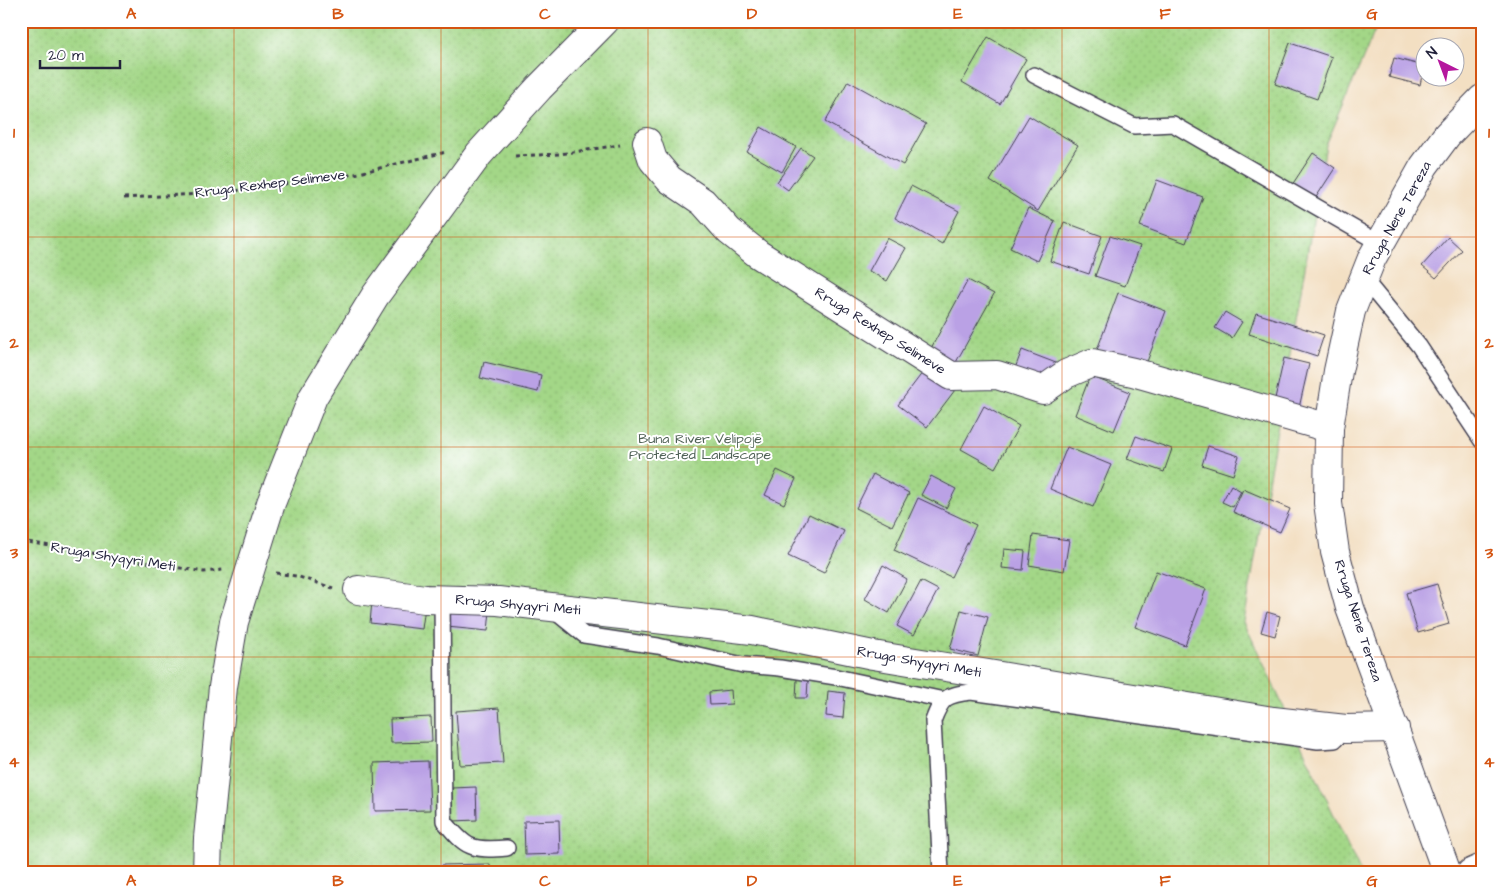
<svg xmlns="http://www.w3.org/2000/svg" width="1503" height="894" font-family="'Architects Daughter',sans-serif">
	<style>
		.park { fill: url(#park-dots); stroke: #627c61 }
		.building { fill: #baa1e5 }
		.lines { fill: none; stroke-linecap: round; stroke-linejoin: round }
		.service-casing { stroke: #413e4f; stroke-width: 18 }
		.minor-casing { stroke: #413e4f; stroke-width: 30 }
		.tertiary-casing { stroke: #413e4f; stroke-width: 30 }
		.secondary-casing { stroke: #413e4f; stroke-width: 30 }
		.path { stroke: #413e4f; stroke-width: 3; stroke-dasharray: 4 4; stroke-linecap: butt }
		.service { stroke: #fff; stroke-width: 15 }
		.minor { stroke: #fff; stroke-width: 28 }
		.tertiary { stroke: #fff; stroke-width: 28 }
		.secondary { stroke: #fff; stroke-width: 28 }
		.grid { fill: none; stroke: #d45411; stroke-width: 1; stroke-opacity: 0.55 }
		.labels { text-anchor: middle; dominant-baseline: central; stroke-width: 4; stroke-linejoin: round; paint-order: stroke }
		.street-label { font-size: 14px; fill: #22223b; stroke: #fff }
		.park-label { font-size: 14px; fill: #4f6156; stroke: #fff }
		.neatline { fill: none; stroke: #d45411; stroke-width: 2 }
		.grid-label { font-size: 16px; text-anchor: middle; font-weight: bold; fill: #d45411 }
	</style>
	<defs>
		<pattern id="park-dots" width="8" height="8" patternUnits="userSpaceOnUse" patternTransform="scale(1.25)"><rect width="8" height="8" fill="#a3d787"/><path d="M2 2h.1M6 6h.1" fill="none" stroke="#8cb875" stroke-width="1.8" stroke-linecap="round"/></pattern>
	</defs>
	<rect width="100%" height="100%" fill="#fff"/>
	<filter id="ink" filterUnits="userSpaceOnUse"><feTurbulence type="fractalNoise" baseFrequency=".02" numOctaves="2"/><feDisplacementMap in="SourceGraphic" scale="10" xChannelSelector="R" yChannelSelector="G"/><feConvolveMatrix kernelMatrix="1 2 1 2 8 2 1 2 1" color-interpolation-filters="sRGB"/></filter>
	<filter id="wash" filterUnits="userSpaceOnUse"><feTurbulence type="fractalNoise" baseFrequency=".0096" numOctaves="4" result="noise"/><feDisplacementMap in="SourceGraphic" scale="20" xChannelSelector="R" yChannelSelector="G"/><feGaussianBlur stdDeviation="1.12" result="paint"/><feColorMatrix in="noise" values="0 0 0 0 0 0 0 0 0 0 0 0 0 0 0 0 0 1.4 0 .05"/><feComposite in="paint" operator="in"/></filter>
	<g filter="url(#wash)">
		<rect width="100%" height="100%" fill="#f3dfc2"/>
		<path class="park" d="M21,21h1358l-53,124 -82,477 117,251h-1340z"/>
		<g id="blocks">
			<g class="building">
				<path d="M988,37l38,22 -26,45 -38,-22z"/>
				<path d="M1290,43l42,14 -15,42 -42,-15z"/>
				<path d="M1394,58l30,8 -4,19 -31,-8z"/>
				<path d="M848,81l78,43 -23,41 -78,-43z"/>
				<path d="M1029,116l49,29 -40,66 -48,-30z"/>
				<path d="M761,127l35,20 -14,25 -35,-20z"/>
				<path d="M801,148l12,8 -25,34 -11,-8z"/>
				<path d="M1313,153l22,15 -22,34 -23,-14z"/>
				<path d="M1157,180l46,17 -17,46 -46,-17z"/>
				<path d="M911,186l48,25 -17,33 -47,-26z"/>
				<path d="M1028,208l27,13 -18,40 -27,-13z"/>
				<path d="M1064,222l38,14 -13,38 -39,-13z"/>
				<path d="M1110,236l30,10 -15,40 -30,-10z"/>
				<path d="M1448,237l14,13 -26,28 -14,-12z"/>
				<path d="M887,238l19,10 -19,33 -18,-10z"/>
				<path d="M968,280l26,14 -39,70 -25,-14z"/>
				<path d="M1118,293l48,18 -21,56 -48,-17z"/>
				<path d="M1225,312l17,10 -10,16 -17,-10z"/>
				<path d="M1256,313l68,22 -7,21 -68,-22z"/>
				<path d="M1022,350l34,13 -8,21 -34,-13z"/>
				<path d="M1284,358l25,6 -10,44 -25,-5z"/>
				<path d="M484,362l57,13 -3,17 -58,-14z"/>
				<path d="M926,368l29,22 -28,37 -29,-22z"/>
				<path d="M1090,376l40,16 -16,39 -39,-16z"/>
				<path d="M984,406l35,20 -24,42 -34,-19z"/>
				<path d="M1136,436l36,13 -8,23 -37,-13z"/>
				<path d="M1208,446l31,10 -6,19 -31,-10z"/>
				<path d="M1067,447l44,18 -18,42 -43,-18z"/>
				<path d="M777,470l19,9 -12,25 -19,-9z"/>
				<path d="M873,474l36,19 -17,33 -36,-18z"/>
				<path d="M931,476l25,13 -10,19 -25,-13z"/>
				<path d="M1231,485l10,6 -8,16 -11,-5z"/>
				<path d="M1243,489l47,20 -10,23 -47,-20z"/>
				<path d="M918,498l58,27 -25,52 -57,-27z"/>
				<path d="M809,514l35,17 -20,42 -36,-17z"/>
				<path d="M1033,535l36,5 -5,31 -35,-6z"/>
				<path d="M1004,549l21,2 -2,19 -21,-2z"/>
				<path d="M883,565l24,14 -18,34 -24,-14z"/>
				<path d="M1156,571l50,18 -21,56 -50,-18z"/>
				<path d="M921,581l17,9 -24,45 -17,-9z"/>
				<path d="M1437,584l12,40 -31,9 -12,-40z"/>
				<path d="M372,601l53,6 -3,22 -52,-6z"/>
				<path d="M450,606l40,5 -2,20 -41,-4z"/>
				<path d="M961,610l27,7 -10,39 -28,-7z"/>
				<path d="M1267,612l13,4 -5,20 -14,-4z"/>
				<path d="M797,679l11,1 -1,18h-11z"/>
				<path d="M731,690l1,14 -22,1 -1,-13z"/>
				<path d="M828,691l17,2 -2,25 -17,-2z"/>
				<path d="M499,708l4,55 -43,2 -4,-54z"/>
				<path d="M431,717l1,25 -41,1 -1,-24z"/>
				<path d="M428,761l2,49 -55,1 -1,-48z"/>
				<path d="M476,787l1,33 -24,1 -1,-33z"/>
				<path d="M559,820l1,34 -35,1 -1,-34z"/>
				<path d="M490,864v9h-48v-8z"/>
			</g>
		</g>
	</g>
	<g filter="url(#ink)">
		<use href="#blocks" fill-opacity="0" stroke="#413e4f" stroke-width="1"/>
		<g class="lines">
			<g class="service-casing">
				<g id="service">
					<path d="M1034,75l100,51 39,-2 208,120"/>
					<path d="M1364,279l55,67 63,95"/>
					<path d="M442,599l2,222c22,27 27,30 63,27"/>
					<path d="M553,610l31,25 74,11 85,19 37,3 56,9 108,23"/>
					<path d="M941,873l-8,-152c9,-24 13,-26 38,-29l347,49 17,-1 6,-7"/>
				</g>
			</g>
			<g class="minor-casing">
				<g id="minor">
					<path d="M647,142l6,18 16,19 34,23 26,29 29,23 193,122 46,-1 46,15 23,-16 26,-11 41,9 196,56"/>
					<path d="M358,590l67,9 73,2 254,29 121,25 400,66 73,8 49,-1"/>
					<path d="M1471,873l11,-5"/>
				</g>
			</g>
			<g class="tertiary-casing">
				<path id="tertiary" d="M1447,873l-97,-265 -15,-56 -7,-49 1,-75 9,-57 13,-60 21,-53 52,-92 23,-31 35,-36"/>
			</g>
			<g class="secondary-casing">
				<path id="secondary" d="M207,873l1,-35 15,-151 11,-65 37,-119 42,-106 62,-101 104,-142 60,-66 66,-67"/>
			</g>
			<g class="path">
				<path d="M515,156l45,-2 60,-9"/>
				<path d="M124,198l95,-5 136,-19 91,-22"/>
				<path d="M21,541l183,31 19,-2"/>
				<path d="M276,573l20,3 37,12"/>
			</g>
			<use href="#service" class="service"/>
			<use href="#minor" class="minor"/>
			<use href="#tertiary" class="tertiary"/>
			<use href="#secondary" class="secondary"/>
		</g>
	</g>
	<path class="grid" d="M234,21v852M441,21v852M648,21v852M855,21v852M1062,21v852M1269,21v852M21,237h1461M21,447h1461M21,657h1461"/>
	<g class="labels">
		<g class="street-label">
			<text transform="translate(270 184) rotate(-7)">Rruga Rexhep Selimeve</text>
			<text transform="translate(1397 218) rotate(-61)">Rruga Nene Tereza</text>
			<text transform="translate(880 331) rotate(32)">Rruga Rexhep Selimeve</text>
			<text transform="translate(113 557) rotate(9)">Rruga Shyqyri Meti</text>
			<text transform="translate(518 605) rotate(5)">Rruga Shyqyri Meti</text>
			<text transform="translate(1358 621) rotate(72)">Rruga Nene Tereza</text>
			<text transform="translate(919 662) rotate(10)">Rruga Shyqyri Meti</text>
		</g>
		<g class="park-label">
			<text x="700" y="439">Buna River Velipojë<tspan x="700" dy="16">Protected Landscape</tspan></text>
		</g>
	</g>
	<rect width="1503" height="894" fill="none" stroke="#fff" stroke-width="55"/>
	<g transform="translate(1440 62) rotate(318)"><circle r="24" fill="#ffffff" stroke="#a7a7b1"/>
	<path d="M0-4L9 19L0 12L-9 19Z" fill="#b5179e"/>
	<text y="-8" font-size="14" font-weight="bold" text-anchor="middle" fill="#22223b">N</text>
	</g>
	<path d="M40 60v8h80v-8" fill="none" stroke="#22223b" stroke-width="2.5"/>
	<text x="48" y="60" font-size="15" fill="#22223b" stroke="#ffffff" stroke-width="4" paint-order="stroke">20 m</text>
	<rect x="28" y="28" width="1448" height="838" class="neatline"/>
	<g class="grid-label">
		<text x="131" y="19">A</text>
		<text x="338" y="19">B</text>
		<text x="545" y="19">C</text>
		<text x="752" y="19">D</text>
		<text x="958" y="19">E</text>
		<text x="1165" y="19">F</text>
		<text x="1372" y="19">G</text>
		<text x="14" y="138">1</text>
		<text x="1489" y="138">1</text>
		<text x="14" y="348">2</text>
		<text x="1489" y="348">2</text>
		<text x="14" y="558">3</text>
		<text x="1489" y="558">3</text>
		<text x="14" y="767">4</text>
		<text x="1489" y="767">4</text>
		<text x="131" y="886">A</text>
		<text x="338" y="886">B</text>
		<text x="545" y="886">C</text>
		<text x="752" y="886">D</text>
		<text x="958" y="886">E</text>
		<text x="1165" y="886">F</text>
		<text x="1372" y="886">G</text>
	</g>
</svg>
